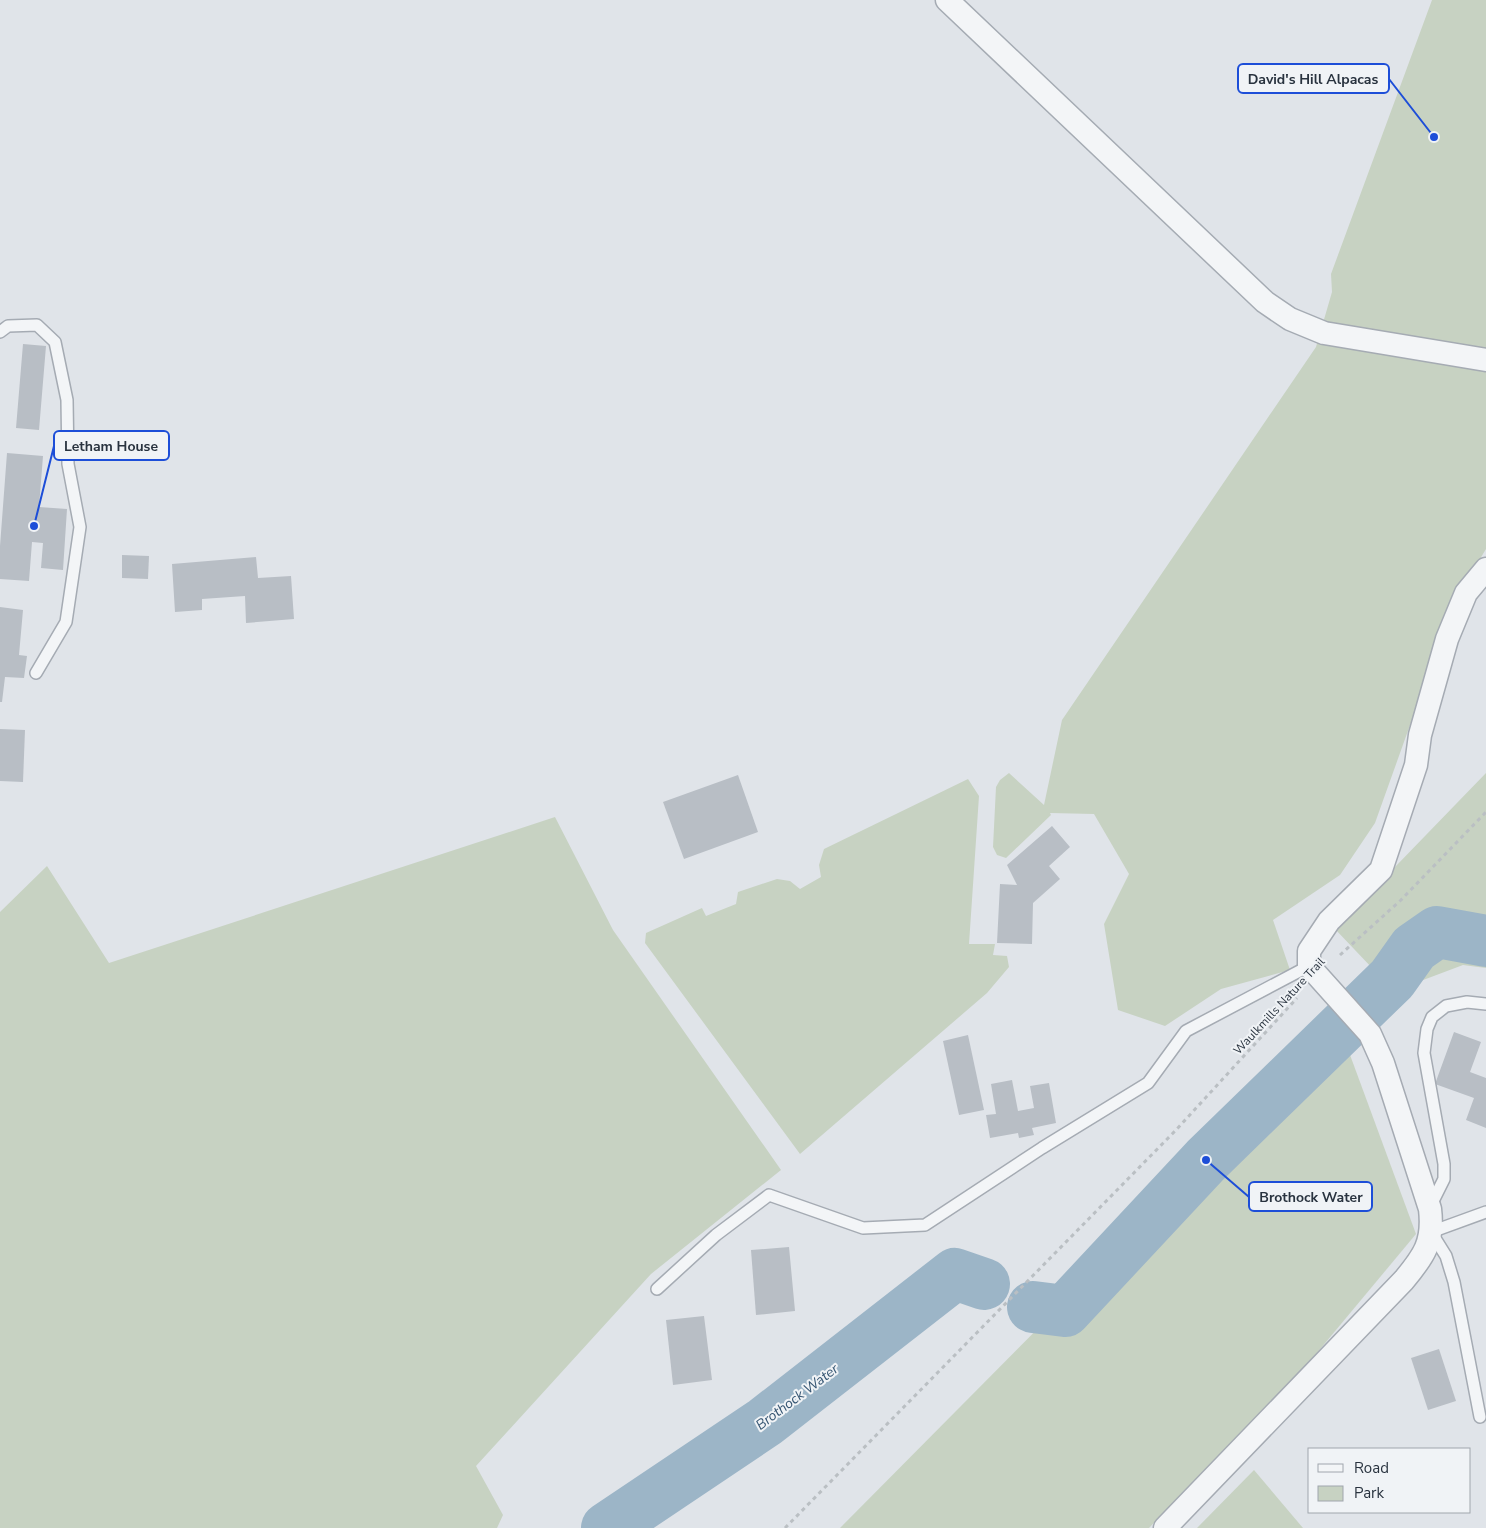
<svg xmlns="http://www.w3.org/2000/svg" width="1486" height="1528" font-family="'Nunito Sans',sans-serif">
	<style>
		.green { fill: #c7d2c2 }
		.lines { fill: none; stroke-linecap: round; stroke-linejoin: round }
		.river { stroke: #9cb5c7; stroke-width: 52 }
		.building { fill: #b8bec5 }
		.service-casing { stroke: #a5abb3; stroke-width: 14 }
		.minor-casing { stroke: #a5abb3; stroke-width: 25 }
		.path { stroke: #babfc3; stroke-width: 3; stroke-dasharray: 4 4; stroke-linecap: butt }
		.service { stroke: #f3f5f7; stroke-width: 11 }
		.minor { stroke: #f3f5f7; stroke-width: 22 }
		.labels { text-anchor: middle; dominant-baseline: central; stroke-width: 4; stroke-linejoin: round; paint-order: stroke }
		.street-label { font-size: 12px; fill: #29333f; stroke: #f0f3f6 }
		.water-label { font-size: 14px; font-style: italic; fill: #355572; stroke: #f0f3f6 }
		.leader { fill: none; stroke: #1d4ed8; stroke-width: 2 }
		.callout-dot { fill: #1d4ed8; stroke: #f0f3f6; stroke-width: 2 }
		.callout { fill: #f0f3f6; stroke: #1d4ed8; stroke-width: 2 }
		.callout-label { font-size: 14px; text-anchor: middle; font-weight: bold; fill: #29333f }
	</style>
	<rect width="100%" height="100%" fill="#e0e4e9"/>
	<g class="green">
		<path d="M1432,0h54v549l-32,53 -79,221 -35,52 -67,45 17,50 -69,19 -56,37 -47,-16 -14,-86 25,-50 -35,-60 -44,-1 1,2 -45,43 -9,-3 -4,-8 3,-60 4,-7 9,-7 35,32 18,-85 254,-373 16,-55 -1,-18z"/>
		<path d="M1486,773v195l-23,-3 -69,26 -59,-62z"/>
		<path d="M968,779l11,17 -10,148h26l-2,11 14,1 2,11 -22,26 -187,161 -155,-211 1,-10 56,-25 4,8 30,-12 2,-12 39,-13 13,2 10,8 21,-12 -2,-12 5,-16z"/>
		<path d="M555,817l58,113 168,240 -130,104 -175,192 27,49 -6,13h-497v-616l47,-46 62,97z"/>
		<path d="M1339,1025l77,209 -105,126 -162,168h-309z"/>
		<path d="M1254,1470l49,58h-106z"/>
	</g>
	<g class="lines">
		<g class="river">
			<path d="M1033,1307l32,4 141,-151 186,-181 22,-31 23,-16 49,9"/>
			<path d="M607,1528l158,-106 190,-148 29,10"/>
		</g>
	</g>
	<g class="building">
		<path d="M23,344l23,2 -7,84 -23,-2z"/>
		<path d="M7,453l36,3 -4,51 28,2 -4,61 -22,-2 2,-25 -11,-1 -3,39 -29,-2v-33z"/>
		<path d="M122,555l27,1 -1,23 -26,-1z"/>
		<path d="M256,557l2,21 33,-2 3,43 -48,4 -1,-27 -43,3v11l-27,2 -3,-48z"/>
		<path d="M0,607l23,3 -4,45 8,1 -3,22 -19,-1 -3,25h-2z"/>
		<path d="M0,729l25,1 -2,52 -23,-1z"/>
		<path d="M738,775l20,57 -74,27 -21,-57z"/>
		<path d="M1052,826l18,21 -21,19 11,13 -27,24 -1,41 -35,-1 3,-59 17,1 -10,-20z"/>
		<path d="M1454,1032l27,10 -11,30 16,6v50l-20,-8 8,-22 -39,-14z"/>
		<path d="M968,1035l16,75 -25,5 -16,-74z"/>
		<path d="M1012,1080l6,31 16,-3 -4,-22 19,-3 7,40 -24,5 2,7 -15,3 -1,-5 -28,5 -4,-23 10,-1 -5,-30z"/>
		<path d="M789,1247l6,64 -39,4 -5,-65z"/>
		<path d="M704,1316l8,64 -39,5 -7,-65z"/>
		<path d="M1439,1349l17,52 -28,9 -17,-52z"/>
	</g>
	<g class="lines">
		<g class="service-casing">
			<g id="service">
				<path d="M0,332l8,-6 29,-1 18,17 12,58 1,64 12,63 -14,95 -30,51"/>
				<path d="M1430,1207l14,-28v-15l-20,-111 3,-24 5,-12 14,-11 21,-4 19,2"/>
				<path d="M657,1289l59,-54 53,-40 94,33 62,-3 117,-77 106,-65 38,-52 123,-65"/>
				<path d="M1480,1417l-26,-135 -8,-26 -15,-24 55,-20"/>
			</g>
		</g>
		<g class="minor-casing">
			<g id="minor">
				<path d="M947,0l318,302 25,17 34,14 162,27"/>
				<path d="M1165,1528l239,-248c20,-24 30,-38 26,-71l-47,-146 -13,-29 -61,-68v-15l20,-30 52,-51 35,-105 4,-30 27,-96 19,-46 20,-24"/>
			</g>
		</g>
		<g class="path">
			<path d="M1340,955l61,-55 85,-88"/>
			<path d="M785,1528l391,-398 121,-132"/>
		</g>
		<use href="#service" class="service"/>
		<use href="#minor" class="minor"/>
	</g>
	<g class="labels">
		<g class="street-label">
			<text transform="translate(1279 1006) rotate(-47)">Waulkmills Nature Trail</text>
		</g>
		<g class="water-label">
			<text transform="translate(797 1397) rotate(-37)">Brothock Water</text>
		</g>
	</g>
	<path class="leader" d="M1434 137L1389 79M34 526L54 446M1206 1160L1249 1197"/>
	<g class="callout-dot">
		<circle cx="1434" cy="137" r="5"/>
		<circle cx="34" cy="526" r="5"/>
		<circle cx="1206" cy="1160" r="5"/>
	</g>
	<g class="callout">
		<rect x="1238" y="64" width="151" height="29" rx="5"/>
		<rect x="54" y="431" width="115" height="29" rx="5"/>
		<rect x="1249" y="1182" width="123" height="29" rx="5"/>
	</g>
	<g class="callout-label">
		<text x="1313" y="84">David's Hill Alpacas</text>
		<text x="111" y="451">Letham House</text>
		<text x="1311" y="1202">Brothock Water</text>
	</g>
	<rect x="1308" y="1448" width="162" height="65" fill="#f0f3f6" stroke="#a0a6ad"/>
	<rect x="1318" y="1464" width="25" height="8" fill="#f3f5f7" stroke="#a0a6ad"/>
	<text x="1354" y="1473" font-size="15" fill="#29333f">Road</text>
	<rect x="1318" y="1486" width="25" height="15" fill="#c7d2c2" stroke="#a0a6ad"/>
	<text x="1354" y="1498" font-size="15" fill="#29333f">Park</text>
</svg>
